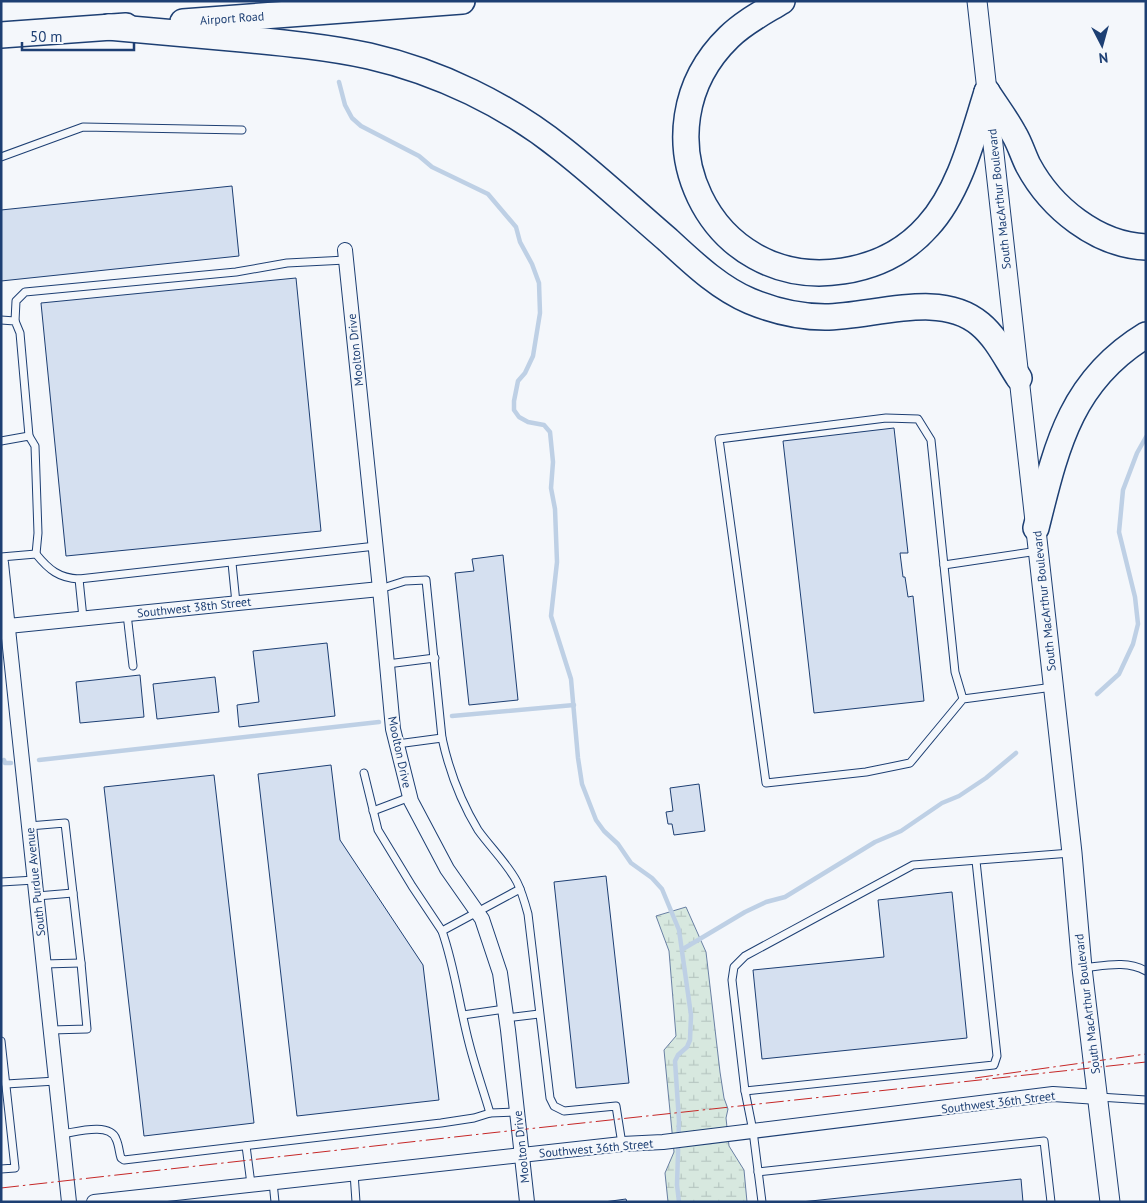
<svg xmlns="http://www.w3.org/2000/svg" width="1147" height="1203" font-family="'PT Sans',sans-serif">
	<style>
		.wetland { fill: url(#wetland-marsh); stroke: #687fa3 }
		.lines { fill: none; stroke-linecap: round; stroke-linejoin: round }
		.stream { stroke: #bed0e5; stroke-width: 4.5 }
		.building { fill: #d5e0f0; stroke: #1d3f73 }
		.service-casing { stroke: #1d3f73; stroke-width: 9 }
		.minor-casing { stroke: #1d3f73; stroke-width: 16 }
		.secondary-casing { stroke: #1d3f73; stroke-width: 21 }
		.motorway-casing { stroke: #1d3f73; stroke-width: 28 }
		.service { stroke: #f4f7fb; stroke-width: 7 }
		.minor { stroke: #f4f7fb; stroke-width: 14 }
		.secondary { stroke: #f4f7fb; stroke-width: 19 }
		.motorway { stroke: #f4f7fb; stroke-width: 25 }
		.power { stroke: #c62828; stroke-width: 1; stroke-dasharray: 18 4 2.5 4; stroke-linecap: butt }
		.labels { text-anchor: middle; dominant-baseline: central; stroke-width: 4; stroke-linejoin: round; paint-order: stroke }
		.street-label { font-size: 12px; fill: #1d3f73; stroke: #f4f7fb }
	</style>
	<defs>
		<pattern id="wetland-marsh" width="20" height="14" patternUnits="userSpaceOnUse" patternTransform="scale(1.25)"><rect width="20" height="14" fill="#d7e8df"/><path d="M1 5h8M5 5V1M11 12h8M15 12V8" fill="none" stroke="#b8c8c3"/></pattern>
	</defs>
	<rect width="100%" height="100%" fill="#f4f7fb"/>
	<path class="wetland" d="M686,907l20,45 14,120 4,26 4,11 -2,9 3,28 15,24 3,32h-79l-3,-29 9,-21 -10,-102 12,-14 -7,-85 -13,-35z"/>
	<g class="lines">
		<g class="stream">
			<path d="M339,82l6,23 7,13 9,8 58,30 13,11 56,27 28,33 4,15 12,22 7,19 1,30 -7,43 -8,17 -7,8 -4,20v9l5,7 9,5 16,3 6,7 3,30 -2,26 4,21 2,53 -6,54 20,63 7,79 4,26 14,36 8,11 14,13 13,19 21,15 10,11 17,41 12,85 -1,25 -3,7 -9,8 -3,6 4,60 -2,64 2,17"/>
			<path d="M1097,694l22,-20 14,-30 5,-20 -3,-27 -16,-65 4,-42 14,-37 9,-16"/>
			<path d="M452,716l122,-11"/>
			<path d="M4,760l1,3h6"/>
			<path d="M39,760l340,-38"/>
			<path d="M683,949l62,-37 21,-10 19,-5 90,-55 26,-11 41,-28 17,-7 27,-18 30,-25"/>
		</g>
	</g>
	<g class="building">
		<path d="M232,186l7,70 -238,25v-71z"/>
		<path d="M296,278l25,253 -255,25 -25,-253z"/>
		<path d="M894,428l14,125h-8l3,24h2l3,20 5,-1 11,105 -110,12 -31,-272z"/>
		<path d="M503,555l15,145 -49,5 -14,-132 19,-2 -2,-12z"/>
		<path d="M327,643l8,73 -96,11 -2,-22 22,-3 -6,-51z"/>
		<path d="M140,675l4,42 -64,6 -4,-41z"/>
		<path d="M215,677l4,35 -62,7 -4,-35z"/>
		<path d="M331,765l9,75 83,125 16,135 -142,16 -39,-342z"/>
		<path d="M214,775l40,348 -110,13 -40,-349z"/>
		<path d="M699,784l6,47 -31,4 -2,-11h-4l-2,-12 7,-1 -3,-23z"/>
		<path d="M606,876l23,207 -53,5 -22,-206z"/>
		<path d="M952,892l15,146 -205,21 -9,-89 131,-13 -6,-57z"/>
		<path d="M1021,1179l2,23h-222z"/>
		<path d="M626,1199l1,3h-23z"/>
	</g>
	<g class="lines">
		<g class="service-casing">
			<g id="service">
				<path d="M1,157l82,-30 159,3"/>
				<path d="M1,320l14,1 5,12 9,103"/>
				<path d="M15,321l1,-20 9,-9 211,-20 51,-9 59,-3"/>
				<path d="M1,441l28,-5 6,10 3,87 -2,21"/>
				<path d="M1,557l35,-3c13,16 23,24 43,25l297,-33"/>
				<path d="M232,563l4,40"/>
				<path d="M944,565l94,-14"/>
				<path d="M79,579l4,39"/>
				<path d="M380,589l25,-8 21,-1 16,158c7,32 19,64 36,92 12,17 29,33 39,52 5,10 8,21 11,32l22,184 4,8 10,5 52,-5 6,38"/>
				<path d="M127,614l6,52"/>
				<path d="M387,664l48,-6"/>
				<path d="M963,699l-53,64 -44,9 -100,11 -47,-344 167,-21 32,1 13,21 24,232 8,27 90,-12"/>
				<path d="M397,744l45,-6"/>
				<path d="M364,773l14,57 34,56 30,45 78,-42"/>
				<path d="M373,811l37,-14"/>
				<path d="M29,826l36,-3 16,140 6,66 -36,1"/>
				<path d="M1,882l34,-2"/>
				<path d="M37,896l36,-3"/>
				<path d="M442,931c13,37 17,74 27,112 6,24 14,46 21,70l28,-1"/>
				<path d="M44,964l37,-1"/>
				<path d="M1082,968c22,-2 44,-8 64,3"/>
				<path d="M463,1015l42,-6"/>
				<path d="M506,1018l33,-4"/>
				<path d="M1,1041l14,127 -14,1"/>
				<path d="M6,1084l50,-3"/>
				<path d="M745,1091l249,-26 3,-9 -21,-195"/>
				<path d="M1099,1097l47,3"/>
				<path d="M62,1134c14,-2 48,-12 54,5 3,6 3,13 5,19l3,2 317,-37 33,-5 16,-5"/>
				<path d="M246,1146l5,38"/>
				<path d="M758,1172l286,-31 7,61"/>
				<path d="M354,1173l2,29"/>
				<path d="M273,1182l2,20"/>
				<path d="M762,1202l-9,-71 -8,-40 -13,-111 2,-13 11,-11 168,-91 158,-12"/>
			</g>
		</g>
		<g class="minor-casing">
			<g id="minor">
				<path d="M345,250l35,339 13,140 18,72 36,68 35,50 18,54 8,57 19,172"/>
				<path d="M1,563l68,639"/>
				<path d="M8,626l372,-37"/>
				<path d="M94,1202l528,-58 41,-2 390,-48 45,3"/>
			</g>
		</g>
		<g class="secondary-casing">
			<path id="secondary" d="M977,1l95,852 10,115 28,234"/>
		</g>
		<g class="motorway-casing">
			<g id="motorway">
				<path d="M782,1c-18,11 -38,21 -53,36 -96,93 -20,255 114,234 33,-5 63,-20 85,-45 32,-35 45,-90 59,-134"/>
				<path d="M183,22l279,-21"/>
				<path d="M108,27c45,4 89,8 134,12 43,4 85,8 127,17 70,16 138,49 193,93 37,29 71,61 106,91 25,23 51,48 82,61 24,10 49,16 75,16 48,0 115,-27 155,7 17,14 27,36 39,54"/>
				<path d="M1,35l125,-9"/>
				<path d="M987,92c9,14 19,27 27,42 6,10 9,21 14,31 23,43 69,80 118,82"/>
				<path d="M1036,528c20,-80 34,-147 110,-193"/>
			</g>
		</g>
		<use href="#service" class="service"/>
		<use href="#minor" class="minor"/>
		<use href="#secondary" class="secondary"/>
		<use href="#motorway" class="motorway"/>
		<g class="power">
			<path d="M975,1078l171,-24"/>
			<path d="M1,1188l489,-55 656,-71"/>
		</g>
	</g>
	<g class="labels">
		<g class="street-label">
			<text transform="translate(232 18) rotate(-4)">Airport Road</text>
			<text transform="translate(999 199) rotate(-96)">South MacArthur Boulevard</text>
			<text transform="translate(355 350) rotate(-96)">Moolton Drive</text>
			<text transform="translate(1044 601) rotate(-96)">South MacArthur Boulevard</text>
			<text transform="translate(194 607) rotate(-6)">Southwest 38th Street</text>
			<text transform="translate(400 752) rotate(78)">Moolton Drive</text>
			<text transform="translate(35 882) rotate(-96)">South Purdue Avenue</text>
			<text transform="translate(1087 1004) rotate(-97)">South MacArthur Boulevard</text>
			<text transform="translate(998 1102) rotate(-7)">Southwest 36th Street</text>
			<text transform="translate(521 1147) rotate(-96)">Moolton Drive</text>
			<text transform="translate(596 1148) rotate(-5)">Southwest 36th Street</text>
		</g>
	</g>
	<rect width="1147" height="1203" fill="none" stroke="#1d3f73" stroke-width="5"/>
	<g transform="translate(1102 45) rotate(174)" stroke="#f4f7fb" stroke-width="4" paint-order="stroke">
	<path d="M0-4L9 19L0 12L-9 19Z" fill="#1d3f73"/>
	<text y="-8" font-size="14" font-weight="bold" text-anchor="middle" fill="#1d3f73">N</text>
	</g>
	<path d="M22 42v8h112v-8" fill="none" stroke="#1d3f73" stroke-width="2.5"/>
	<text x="30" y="42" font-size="15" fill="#1d3f73" stroke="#f4f7fb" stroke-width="4" paint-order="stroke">50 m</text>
</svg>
